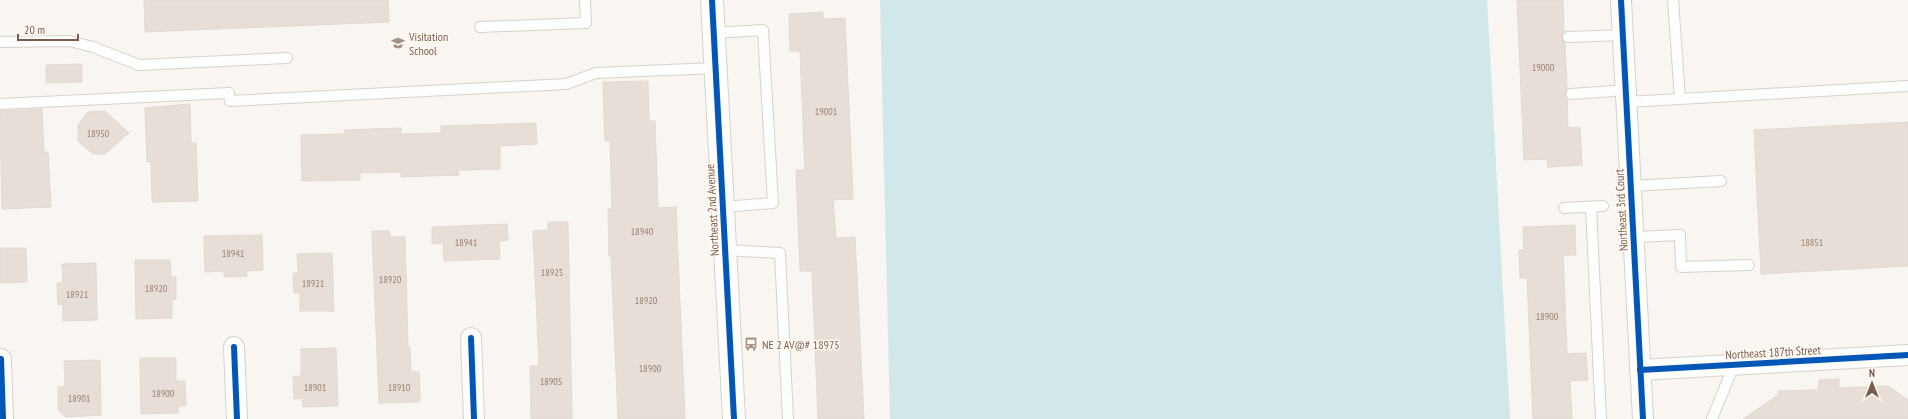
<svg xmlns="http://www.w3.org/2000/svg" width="1908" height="419" font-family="'PT Sans Narrow',sans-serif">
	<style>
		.water { fill: #d0e8ea }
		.building { fill: #e6ded7; stroke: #e2d8d2 }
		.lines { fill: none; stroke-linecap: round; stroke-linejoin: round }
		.service-casing { stroke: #d7d1cb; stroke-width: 12 }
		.minor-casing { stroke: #d7d1cb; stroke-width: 22 }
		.tertiary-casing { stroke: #d7d1cb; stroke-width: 24 }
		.service { stroke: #fefefd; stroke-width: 10 }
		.minor { stroke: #fefefd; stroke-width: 20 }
		.tertiary { stroke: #fefefd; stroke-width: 22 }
		.cycleway-casing { stroke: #fffaf3; stroke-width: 8 }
		.cycleway { stroke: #0057b8; stroke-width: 6 }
		.labels { text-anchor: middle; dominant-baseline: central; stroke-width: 3; stroke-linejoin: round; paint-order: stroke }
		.number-label { font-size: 10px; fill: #977e72 }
		.poi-label { font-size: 12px; fill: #7a5c4d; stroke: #fffaf3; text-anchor: start }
		.street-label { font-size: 12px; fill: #7a5c4d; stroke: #fffaf3 }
	</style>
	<rect width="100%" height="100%" fill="#f9f5f0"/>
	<path class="water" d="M880,0h607l23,419h-620z"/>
	<g class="building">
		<path d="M144,0h244l1,22 -244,10z"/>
		<path d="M1517,0h46l1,32 -2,6 3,5 2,46 -2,6 2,4 1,29 12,-1 2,38 -34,2 -1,-8 -23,1z"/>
		<path d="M823,12v7l22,-1 8,181 -20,1 3,38 19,-1 9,182h-46l-6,-148h-12l-4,-101h9l-5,-119h-10l-1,-37z"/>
		<path d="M82,64v18l-36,1v-18z"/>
		<path d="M648,81l1,40h6l3,87 18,-1 9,212h-67l-7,-163h-2l-1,-47h4l-2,-68h-5l-2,-59z"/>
		<path d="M190,104l1,39h5l2,58 -46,1 -1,-40h-4l-2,-54z"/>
		<path d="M42,109l2,44 4,-1 3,55 -49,2 -2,-98z"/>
		<path d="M105,111l24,22 -24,21h-12l-15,-13v-16l10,-13z"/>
		<path d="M1908,122v144l-147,8 -7,-144z"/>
		<path d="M536,123l1,21 -37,2v23l-42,1 1,5 -58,2v-5l-41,1v7l-58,1 -1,-46 44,-1v-4l56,-2v6l40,-1v-7z"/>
		<path d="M548,222h20l4,197h-41l-1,-53h9l-6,-135 15,-1z"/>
		<path d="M507,224l1,16 -9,1 1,18 -56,2 -1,-18 -11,1v-17z"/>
		<path d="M1575,225l1,30h-13l4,99 19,-1 2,27 -18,1 2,38h-39l-6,-141h-7l-1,-28h5l-1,-23z"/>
		<path d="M372,231h17l1,6h15l3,110h2l1,25h8l1,30 -41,1z"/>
		<path d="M262,235l1,35 -17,1 1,5 -23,1v-6l-19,1 -1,-36z"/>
		<path d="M0,248h26l1,34 -27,1z"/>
		<path d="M332,253l2,58h-34v-18h-6l-1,-20h5l-1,-19z"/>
		<path d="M135,260h35l1,17h5v22l-4,1v18l-36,1z"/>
		<path d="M96,263l1,57 -34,1v-17l-5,1 -1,-22h6l-1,-19z"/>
		<path d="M336,348l2,58 -35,1v-9l-9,1 -1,-23h8v-27z"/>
		<path d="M140,358h36v23h9l1,25h-8v7l-37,1z"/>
		<path d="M100,360l1,55 -35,2 -8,-7v-23l7,-1 -1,-25z"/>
		<path d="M1839,379v9l49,-2 20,14v19h-165l35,-24v-4l40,-1 1,-10z"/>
	</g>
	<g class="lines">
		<g class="service-casing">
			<g id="service">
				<path d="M1673,0l7,98"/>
				<path d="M480,27l106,-4 -1,-23"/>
				<path d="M714,33l49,-3 10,173 -50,4"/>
				<path d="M1568,37l55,-2"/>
				<path d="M0,42l69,-1 24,6 46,18 148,-7"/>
				<path d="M1571,94l55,-4"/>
				<path d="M1627,102l281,-16"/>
				<path d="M0,104l229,-11 1,8 336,-17 30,-11 119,-5"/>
				<path d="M1631,186l90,-5"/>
				<path d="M1591,207l10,212"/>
				<path d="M1564,208l39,-2"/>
				<path d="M1634,237l46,-2 1,32 68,-2"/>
				<path d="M725,250l55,3 8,166"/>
				<path d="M1712,419l22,-54"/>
			</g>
		</g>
		<g class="minor-casing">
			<g id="minor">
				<path d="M1621,0l22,419"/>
				<path d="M471,338l3,81"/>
				<path d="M234,347l3,72"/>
				<path d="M1,359l2,60"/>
				<path d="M1640,370l268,-15"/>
			</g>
		</g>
		<g class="tertiary-casing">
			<path id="tertiary" d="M712,0l22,419"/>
		</g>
		<use href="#service" class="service"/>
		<use href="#minor" class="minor"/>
		<use href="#tertiary" class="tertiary"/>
		<g class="cycleway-casing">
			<g id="cycleway">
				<path d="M712,0l22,419"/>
				<path d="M1621,0l22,419"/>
				<path d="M471,338l3,81"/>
				<path d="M234,347l3,72"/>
				<path d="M1,359l2,60"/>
				<path d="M1640,370l268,-15"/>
			</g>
		</g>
		<use href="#cycleway" class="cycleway"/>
	</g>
	<defs>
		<g id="school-bare" transform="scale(1.08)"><path d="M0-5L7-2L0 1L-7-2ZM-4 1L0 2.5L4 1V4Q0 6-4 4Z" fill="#a69286" stroke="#fffaf3" stroke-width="2.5" paint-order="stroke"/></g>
		<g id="bus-bare" transform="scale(1.08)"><path d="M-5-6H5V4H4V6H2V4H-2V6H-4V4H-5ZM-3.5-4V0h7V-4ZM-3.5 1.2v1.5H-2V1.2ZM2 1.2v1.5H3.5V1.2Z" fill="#a69286" stroke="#fffaf3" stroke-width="2.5" paint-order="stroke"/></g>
	</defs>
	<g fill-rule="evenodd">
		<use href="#school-bare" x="398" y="43"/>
		<use href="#bus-bare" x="751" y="344"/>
	</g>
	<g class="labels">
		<g class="number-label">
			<text x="1543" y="67">19000</text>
			<text x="826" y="111">19001</text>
			<text x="98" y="133">18950</text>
			<text x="642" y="231">18940</text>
			<text x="466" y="242">18941</text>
			<text x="1812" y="242">18851</text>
			<text x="233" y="253">18941</text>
			<text x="552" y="272">18925</text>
			<text x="390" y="279">18920</text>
			<text x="313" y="283">18921</text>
			<text x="156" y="288">18920</text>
			<text x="77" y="294">18921</text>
			<text x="646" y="300">18920</text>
			<text x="1547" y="316">18900</text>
			<text x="650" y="368">18900</text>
			<text x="551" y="381">18905</text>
			<text x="315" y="387">18901</text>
			<text x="399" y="387">18910</text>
			<text x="163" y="393">18900</text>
			<text x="79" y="398">18901</text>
		</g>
		<g class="poi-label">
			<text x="409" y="36">Visitation<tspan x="409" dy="14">School</tspan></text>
			<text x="762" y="344">NE 2 AV@# 18975</text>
		</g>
		<g class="street-label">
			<text transform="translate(712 210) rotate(-93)">Northeast 2nd Avenue</text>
			<text transform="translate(1621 210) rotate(-93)">Northeast 3rd Court</text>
			<text transform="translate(1773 352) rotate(-3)">Northeast 187th Street</text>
		</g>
	</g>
	<g transform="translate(1872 383)" stroke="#fffaf3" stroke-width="3" paint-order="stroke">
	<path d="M0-3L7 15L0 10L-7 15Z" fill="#7a5c4d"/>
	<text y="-6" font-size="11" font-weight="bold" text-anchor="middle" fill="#7a5c4d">N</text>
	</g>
	<path d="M18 34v6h60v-6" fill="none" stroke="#7a5c4d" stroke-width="2"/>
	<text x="24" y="34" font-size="12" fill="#7a5c4d" stroke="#fffaf3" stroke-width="3" paint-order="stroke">20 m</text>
</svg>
